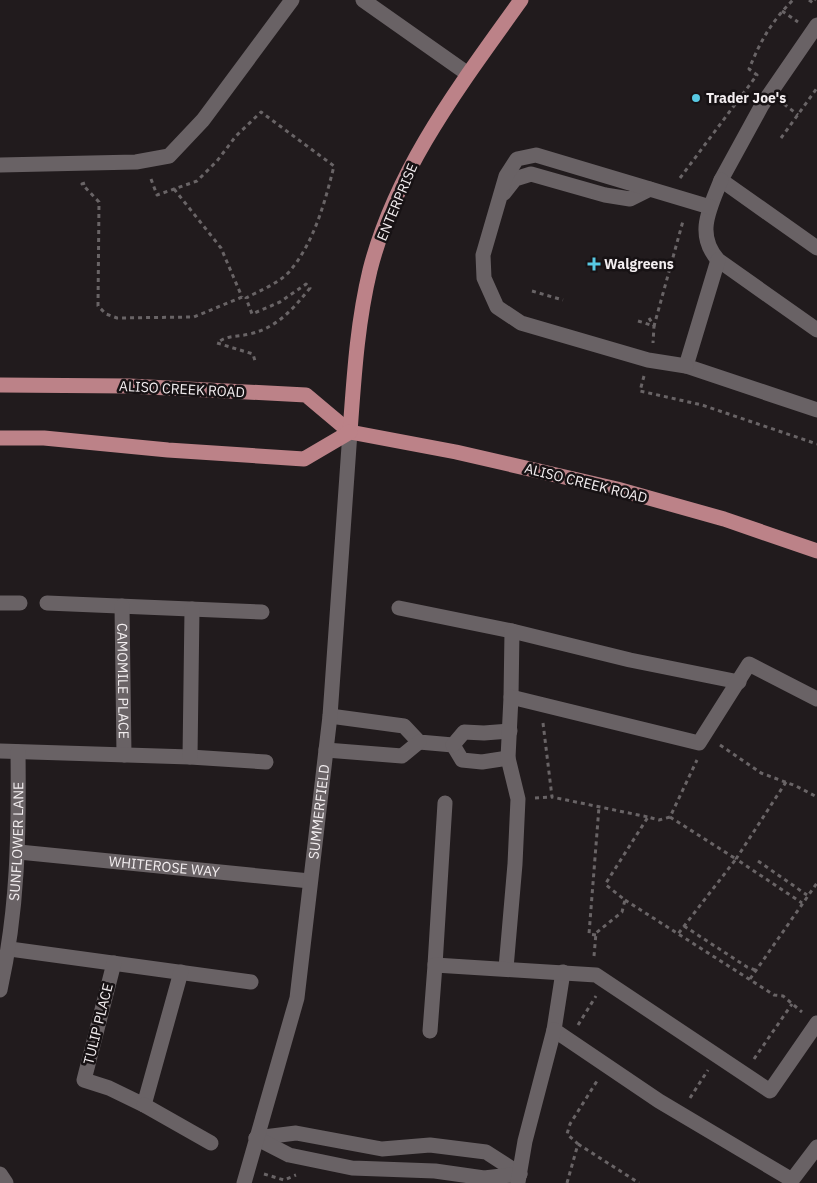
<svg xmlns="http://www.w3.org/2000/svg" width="817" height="1183" font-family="'IBM Plex Sans',sans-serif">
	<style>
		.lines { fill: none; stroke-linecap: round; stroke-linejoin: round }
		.path { stroke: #696466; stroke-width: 3; stroke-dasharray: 4 4; stroke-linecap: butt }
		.minor { stroke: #696265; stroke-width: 15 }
		.major { stroke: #bc8288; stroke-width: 15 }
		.poi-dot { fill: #58c9e3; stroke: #171214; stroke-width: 2 }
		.labels { text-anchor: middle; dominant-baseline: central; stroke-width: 5; stroke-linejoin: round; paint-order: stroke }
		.poi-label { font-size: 14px; font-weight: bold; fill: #f3eef0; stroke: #171214; text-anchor: start }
		.street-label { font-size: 14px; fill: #f3eef0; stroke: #171214 }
	</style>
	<rect width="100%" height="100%" fill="#211b1d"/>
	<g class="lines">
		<g class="path">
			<path d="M809,0l4,3 2,-3"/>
			<path d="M782,11l16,11"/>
			<path d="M784,104l14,11"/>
			<path d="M781,138l36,-50"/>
			<path d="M680,178l77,-103 -8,-6c12,-29 22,-47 44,-69"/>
			<path d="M151,179l6,16 40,-14 20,-20 19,-25 25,-24 73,54c-9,36 -20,77 -45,106 -10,11 -30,19 -43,26l6,16 28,-12 26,-18 4,4c-17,21 -32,39 -60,46 -13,3 -23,1 -33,9l36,11 2,7"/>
			<path d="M85,183l-3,1 17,18 -1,104 8,8 11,4 77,-1 48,-20"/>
			<path d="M174,189l47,59 21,49"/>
			<path d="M532,291l31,9"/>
			<path d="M649,318l5,8 -1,17"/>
			<path d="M638,321l16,5 29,-105"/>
			<path d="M644,376l-4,15 62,14 115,39"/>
			<path d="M543,723l9,74 96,20"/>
			<path d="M720,745l41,28 35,13 21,11"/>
			<path d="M786,782l-50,77 66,44"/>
			<path d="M535,798l17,-1"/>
			<path d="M670,817l66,42 -58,75"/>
			<path d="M758,861l49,34"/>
			<path d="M625,900l149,95 9,1 19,16"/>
			<path d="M684,926l63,41 8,3"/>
			<path d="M596,935l-7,-1 10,-127"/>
			<path d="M594,956l2,-23 26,-21 3,-12 -19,-15v-2l42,-66 11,3 11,-3 27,-57"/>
			<path d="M750,979l67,-96"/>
			<path d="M578,1025l18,-29"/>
			<path d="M754,1059l38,-55"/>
			<path d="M690,1098l18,-28"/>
			<path d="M578,1144l61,39"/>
			<path d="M264,1174l20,6 12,-5"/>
			<path d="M567,1183l11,-39 -11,-10 3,-10 27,-43"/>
		</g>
		<g class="minor">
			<path d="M363,0l105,74"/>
			<path d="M817,25l-55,80 -41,75 96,68"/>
			<path d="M0,165l136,-3 33,-6 34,-36 89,-120"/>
			<path d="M721,180c-11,28 -26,54 -3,80l99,70"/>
			<path d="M504,193l11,-14 16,-5 74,21 25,4 20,-10"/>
			<path d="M718,260l-32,106 131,44"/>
			<path d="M686,366l-38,-6 -127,-37 -24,-16 -13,-29 -1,-23 23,-79 11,-17 19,-4 174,52"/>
			<path d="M0,603h20"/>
			<path d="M47,603l215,9"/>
			<path id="s1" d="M122,606l2,149"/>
			<path d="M399,608l113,23"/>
			<path d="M511,697l1,-66 118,29 109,22"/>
			<path d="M330,716l74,10 15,16 34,3"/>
			<path d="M453,745l9,15 20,2 26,-4"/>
			<path d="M453,745l11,-13 20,1 26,-2"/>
			<path d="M326,750l76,6 17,-14"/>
			<path d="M0,751l190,6 76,5"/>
			<path d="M190,757l2,-148"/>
			<path id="s2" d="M19,852l291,29"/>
			<path d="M10,949l241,33"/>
			<path d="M114,963l-30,117 25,8 35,17 37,-133"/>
			<path d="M435,965l10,-162"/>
			<path d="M506,968l9,-104 3,-65 -10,-41 3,-61 188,46 50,-79 68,35"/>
			<path d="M563,972l-9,58 105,71 133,79 25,-33"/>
			<path id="s3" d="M0,990c18,-80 19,-157 18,-238"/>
			<path d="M430,1031l5,-66 161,10 174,116 47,-68"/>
			<path d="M144,1105l67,38"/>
			<path d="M256,1138l40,-5 86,16 48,-4 56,7 34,22"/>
			<path d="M256,1138l33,17 63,13 83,3 49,7 36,-4"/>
			<path d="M0,1174l6,9"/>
			<path d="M518,1182l7,-41 29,-111"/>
			<path id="s4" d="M244,1183l53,-185 33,-282 20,-284"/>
		</g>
		<g class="major">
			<path d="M0,385l129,1 177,9 44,37 106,20 161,37 107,30 93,32"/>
			<path d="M350,432c4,-54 7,-108 20,-162 26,-102 91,-186 151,-270"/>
			<path d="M0,438h44l124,12 136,9 46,-27"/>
		</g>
	</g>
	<g class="poi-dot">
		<circle cx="696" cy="98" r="5"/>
		<path d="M591.5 256.5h5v5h5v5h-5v5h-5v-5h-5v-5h5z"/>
	</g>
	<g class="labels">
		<g class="poi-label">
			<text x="706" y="98">Trader Joe's</text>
			<text x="604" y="264">Walgreens</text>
		</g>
		<g class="street-label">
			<text transform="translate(397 202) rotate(-67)">ENTERPRISE</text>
			<text transform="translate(182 389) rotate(3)">ALISO CREEK ROAD</text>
			<text transform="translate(586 483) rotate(14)">ALISO CREEK ROAD</text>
			<text stroke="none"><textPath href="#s1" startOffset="75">CAMOMILE PLACE</textPath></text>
			<text stroke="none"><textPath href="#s4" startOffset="380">SUMMERFIELD</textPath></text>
			<text stroke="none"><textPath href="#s3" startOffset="150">SUNFLOWER LANE</textPath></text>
			<text stroke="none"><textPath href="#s2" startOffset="146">WHITEROSE WAY</textPath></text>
			<text transform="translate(98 1024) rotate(-76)">TULIP PLACE</text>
		</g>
	</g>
</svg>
